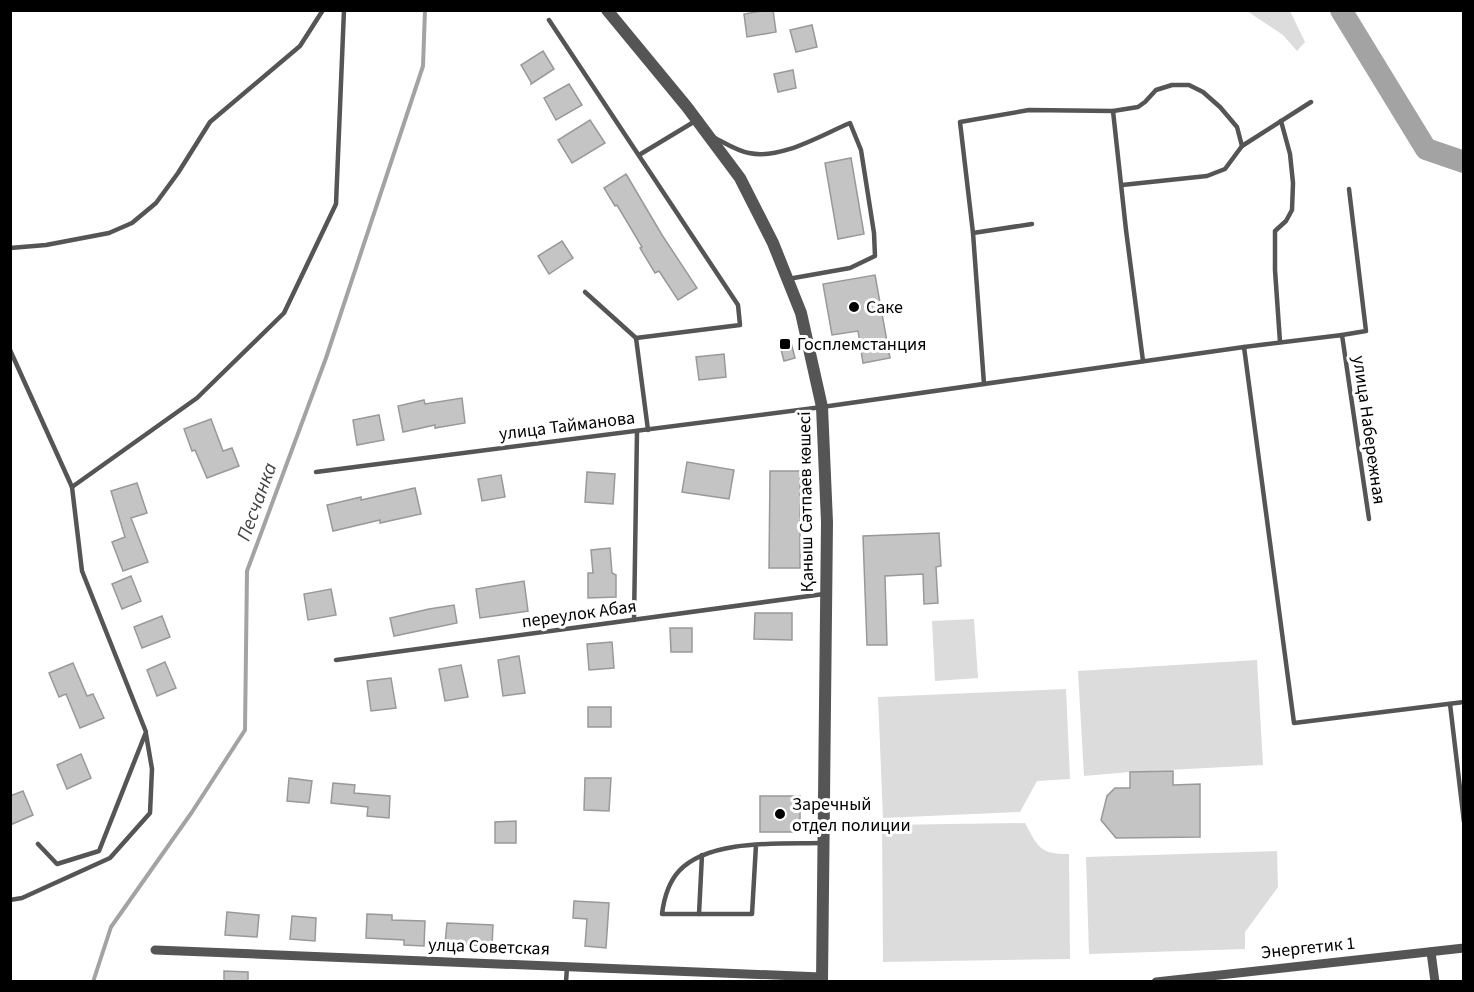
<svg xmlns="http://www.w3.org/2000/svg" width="1474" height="992" font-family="'Source Sans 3',sans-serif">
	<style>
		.green { fill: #dcdcdc }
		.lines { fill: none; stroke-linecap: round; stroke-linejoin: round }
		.stream { stroke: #a3a3a3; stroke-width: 4 }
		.river { stroke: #a3a3a3; stroke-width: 22 }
		.building { fill: #c4c4c4; stroke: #999; stroke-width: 1.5 }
		.service { stroke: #555; stroke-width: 4.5 }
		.minor { stroke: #555; stroke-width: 9 }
		.tertiary { stroke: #555; stroke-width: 12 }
		.poi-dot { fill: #000; stroke: #fff; stroke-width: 2 }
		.labels { text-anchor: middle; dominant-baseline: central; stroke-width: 6; stroke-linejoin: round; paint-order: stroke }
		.poi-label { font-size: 18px; fill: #000; stroke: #fff; text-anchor: start }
		.street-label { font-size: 18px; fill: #000; stroke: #fff }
		.water-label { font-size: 20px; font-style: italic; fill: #444; stroke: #fff }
	</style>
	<rect width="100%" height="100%" fill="#fff"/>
	<g class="green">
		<path d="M1247,11h43l15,31 -8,9 -14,-16z"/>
		<path d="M974,619l4,59 -43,3 -3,-60z"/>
		<path d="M1257,660l6,105 -133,7 -46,4 -6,-105z"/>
		<path d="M1066,689l4,90 -33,2 -17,31 -137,6 -5,-121z"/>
		<path d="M1025,823c13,24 14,31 44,31l1,105 -187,3 -1,-137z"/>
		<path d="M1277,851l1,36 -33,45v17l-156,5 -3,-97z"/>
	</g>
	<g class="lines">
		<path class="stream" d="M93,982l18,-55 81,-115 53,-82 2,-159 79,-213 97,-292 2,-56"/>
		<path class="river" d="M1341,10l85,139 38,13"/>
	</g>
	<g class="building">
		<path d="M767,10h6l3,22 -29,5 -3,-23z"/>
		<path d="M812,25l5,22 -21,5 -6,-22z"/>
		<path d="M543,51l11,18 -23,15v-2l-10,-17z"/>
		<path d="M793,70l3,18 -18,4 -4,-18z"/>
		<path d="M569,84l13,21 -26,15 -12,-22z"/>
		<path d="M590,120l15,23 -33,20 -14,-23z"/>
		<path d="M851,158l13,76 -26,5 -13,-76z"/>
		<path d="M626,174l36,61 35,53 -19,12 -19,-29 -4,2 -15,-25 2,-1 -25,-42 -2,1 -11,-18z"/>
		<path d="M562,241l11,17 -24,16 -11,-18z"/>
		<path d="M875,275l15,83 -27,5 -5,-32 -26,4 -9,-51z"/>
		<path d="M790,339l5,19 -11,3 -5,-19z"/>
		<path d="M724,354l2,23 -27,3 -3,-23z"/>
		<path d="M462,398l3,25 -30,5v-3l-32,7 -5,-26 26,-6 1,4z"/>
		<path d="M379,415l5,25 -27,5 -4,-25z"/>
		<path d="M211,419l12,32 9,-3 7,18 -32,12 -12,-28 -3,1 -8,-22z"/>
		<path d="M687,462l47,8 -5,29 -47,-7z"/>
		<path d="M770,471h30v97h-31z"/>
		<path d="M587,472l28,2 -2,30 -28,-2z"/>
		<path d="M501,475l4,22 -23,4 -4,-22z"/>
		<path d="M137,483l10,30 -16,5 17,44 -25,9 -11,-29 13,-5 -14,-46z"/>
		<path d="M415,488l6,26 -41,9v-3l-47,11 -6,-26 34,-8v3z"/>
		<path d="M939,533l2,33 -5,1 2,36 -14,1 -1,-30 -38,2 2,69h-20l-4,-109z"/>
		<path d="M610,548l2,25 4,2v22l-28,1v-25h5l-2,-23z"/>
		<path d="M131,576l10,25 -19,8 -10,-25z"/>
		<path d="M524,581l4,30 -48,7 -4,-29z"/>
		<path d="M331,589l5,26 -28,5 -4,-26z"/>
		<path d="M454,605l3,18 -63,13 -4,-18 39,-9z"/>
		<path d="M755,613h37v27l-38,-1z"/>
		<path d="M162,616l8,21 -28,11 -8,-21z"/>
		<path d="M670,628h22v24h-21z"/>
		<path d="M612,642l2,26 -25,2 -2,-26z"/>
		<path d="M519,656l6,37 -22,3 -5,-36z"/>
		<path d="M165,662l11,26 -19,8 -10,-26z"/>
		<path d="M73,663l14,33 6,-2 11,24 -24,10 -14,-34 -7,3 -10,-24z"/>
		<path d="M461,665l7,32 -23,4 -6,-32z"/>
		<path d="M391,678l5,30 -25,3 -4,-30z"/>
		<rect x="588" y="707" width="23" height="20"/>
		<path d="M81,754l10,24 -24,11 -10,-24z"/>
		<path d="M1173,771v14l27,-1v53l-84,1 -15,-18 6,-24 8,-8h15v-16z"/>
		<path d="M289,778l23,3 -3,22 -22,-2z"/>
		<path d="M585,778h26l-2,33 -25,-1z"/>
		<path d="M333,783l22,2 -1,8 36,3 -1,22 -22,-2 1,-9 -37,-4z"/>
		<path d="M23,791l10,24 -23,10v-29z"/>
		<rect x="760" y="796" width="40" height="36"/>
		<path d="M516,821v22h-21v-21z"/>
		<path d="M574,901l35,2 -3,45 -21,-2 2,-27 -14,-1z"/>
		<path d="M227,912l32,3 -2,22 -32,-2z"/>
		<path d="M367,914l25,1v5l33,1 -1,25 -20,-1v-5l-38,-2z"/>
		<path d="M292,916l24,2 -1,23 -25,-2z"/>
		<path d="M447,923l46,2 -1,21 -47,-2z"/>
		<path d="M224,971l24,1v9h-24z"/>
	</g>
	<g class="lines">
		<g class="service">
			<path d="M549,20l189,285 2,20 -104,13"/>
			<path d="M1113,111l25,-4 7,-5 11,-12 16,-5h17l14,7 17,15 17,20 5,19 69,-44"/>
			<path d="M715,138c10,5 22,13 34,15 32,7 72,-18 101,-30l11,27 13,83 1,23 -25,12 -62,11"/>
			<path d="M639,155l58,-35"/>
			<path d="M1122,185l85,-9 18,-7 17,-23"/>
			<path d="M973,233l59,-9"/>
			<path d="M10,248l36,-3 63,-12 23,-10 24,-20 22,-30 32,-51 90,-76 23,-36"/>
			<path d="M585,292l51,46 12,92"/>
			<path d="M1342,335l24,-4 -17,-142"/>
			<path d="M1280,342l-5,-72v-39l11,-10 6,-11 1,-27 -3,-29 -9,-33"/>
			<path d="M1244,347l98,-12 27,184"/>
			<path d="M10,350l62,137 125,-89 87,-85 52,-109 8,-194"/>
			<path d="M984,384l-11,-151 -13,-111 69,-12 84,1 13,119 17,131"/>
			<path d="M316,472l506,-65 422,-60 50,376 170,-21"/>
			<path d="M634,620l3,-189"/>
			<path d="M336,660l488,-66"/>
			<path d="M1450,704l14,118"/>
			<path d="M38,844l19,20 42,-13 47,-119 -64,-161 -10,-84"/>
			<path d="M756,845l-4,69h-90c2,-16 6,-31 17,-43 30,-32 101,-27 143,-28"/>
			<path d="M10,900l12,-2 88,-40 40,-45 2,-44 -6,-35"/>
			<path d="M699,914l3,-59"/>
			<path d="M566,982l1,-15"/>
		</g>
		<g class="minor">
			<path d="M155,950l666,27"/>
			<path d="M1431,952l4,30"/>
			<path d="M1156,982l308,-34"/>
		</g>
		<path class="tertiary" d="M607,10l80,97 53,71 33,65 28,70 21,94 5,115 -5,460"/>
	</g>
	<g class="poi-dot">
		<circle cx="854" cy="307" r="6"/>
		<rect x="779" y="338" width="12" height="12" rx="3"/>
		<circle cx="780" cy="814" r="6"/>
	</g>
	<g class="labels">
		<g class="poi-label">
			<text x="866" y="307">Саке</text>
			<text x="797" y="344">Госплемстанция</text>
			<text x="792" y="804">Заречный<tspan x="792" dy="21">отдел полиции</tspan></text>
		</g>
		<g class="street-label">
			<text transform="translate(567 426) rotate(-7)">улица Тайманова</text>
			<text transform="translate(1369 430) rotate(82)">улица Набережная</text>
			<text transform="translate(806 502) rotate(-91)">Қаныш Сәтпаев көшесі</text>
			<text transform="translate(579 614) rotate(-8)">переулок Абая</text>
			<text transform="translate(489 947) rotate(2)">улца Советская</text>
			<text transform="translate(1308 948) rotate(-6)">Энергетик 1</text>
		</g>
		<g class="water-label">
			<text transform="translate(257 502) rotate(-70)">Песчанка</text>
		</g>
	</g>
	<rect width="1474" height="992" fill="none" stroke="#000000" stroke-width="24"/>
</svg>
